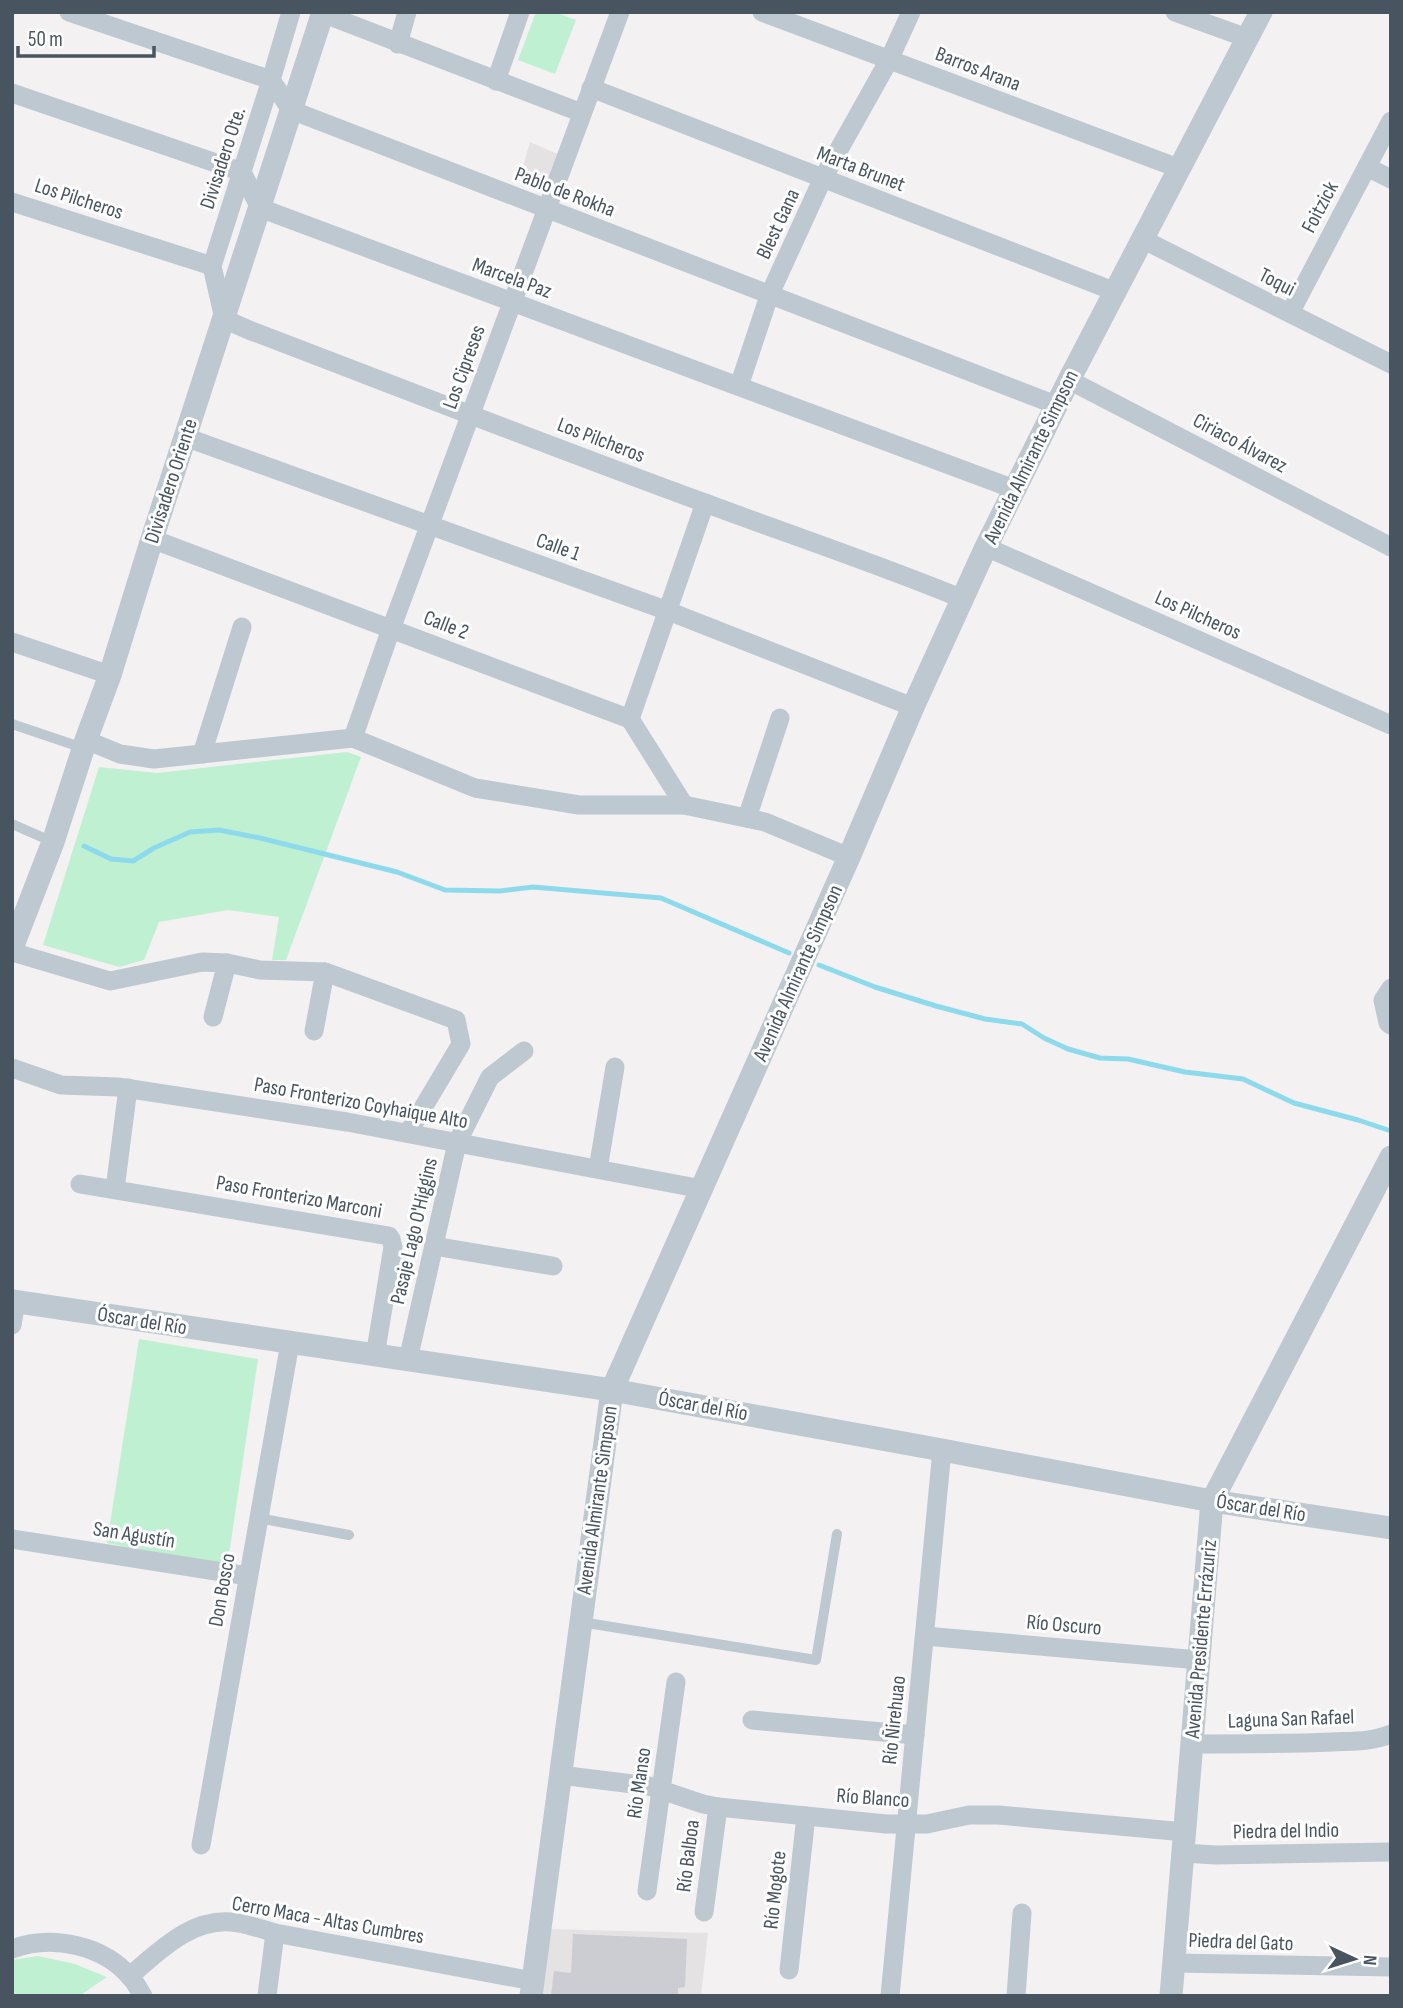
<svg xmlns="http://www.w3.org/2000/svg" width="1403" height="2008" font-family="'Sofia Sans Condensed',sans-serif">
	<style>
		.education { fill: #e4e2e3 }
		.green { fill: #c0f0d2 }
		.lines { fill: none; stroke-linecap: round; stroke-linejoin: round }
		.stream { stroke: #8ddaed; stroke-width: 5 }
		.building { fill: #cbcdd3 }
		.service { stroke: #bec8d0; stroke-width: 10 }
		.minor { stroke: #bec8d0; stroke-width: 19 }
		.tertiary { stroke: #bec8d0; stroke-width: 23 }
		.labels { text-anchor: middle; dominant-baseline: central; stroke-width: 6; stroke-linejoin: round; paint-order: stroke }
		.street-label { font-size: 21px; fill: #48545f; stroke: #fff }
	</style>
	<rect width="100%" height="100%" fill="#f3f1f1"/>
	<g class="education">
		<path d="M530,142l30,13 -11,37 -30,-11z"/>
		<path d="M546,1929l162,4 -7,63h-163z"/>
	</g>
	<g class="green">
		<path d="M536,12h19l21,8 -21,54 -37,-14z"/>
		<path d="M347,752l14,5 -75,203h-14l7,-43 -51,-7 -69,12 -15,38 -25,7 -76,-22 56,-178 58,6z"/>
		<path d="M139,1339l119,20 -31,209 -120,-25z"/>
		<path d="M38,1956l37,8 32,13 -28,19h-67v-36z"/>
	</g>
	<g class="lines">
		<g class="stream">
			<path d="M84,846l27,13 22,2 21,-13 36,-16 29,-2 41,8 137,34 48,18 55,1 33,-4 128,11 128,55"/>
			<path d="M819,965l56,22 61,19 49,13 37,5 22,14 24,11 32,9 28,1 57,13 58,7 51,24 64,17 30,10"/>
		</g>
	</g>
	<path class="building" d="M573,1934l114,5 -2,48 -7,1v8h-127l3,-25 17,2z"/>
	<g class="lines">
		<g class="service">
			<path d="M12,724l71,24"/>
			<path d="M12,824l41,18"/>
			<path d="M258,1518l91,17"/>
			<path d="M581,1622l235,38 21,-126"/>
		</g>
		<g class="minor">
			<path d="M69,12l202,68 20,30 765,295"/>
			<path d="M291,12l-20,68 -59,186 12,53 25,11c152,58 303,117 456,173 86,32 173,61 258,96"/>
			<path d="M319,12l263,101"/>
			<path d="M762,12l416,156"/>
			<path d="M1175,12l72,26"/>
			<path d="M398,44l9,-32"/>
			<path d="M496,81l24,-69"/>
			<path d="M591,88l525,204"/>
			<path d="M12,93l230,79 18,36 754,281"/>
			<path d="M1367,167l24,12"/>
			<path d="M12,202l200,64"/>
			<path d="M1144,240l247,124"/>
			<path d="M1290,313l101,-192"/>
			<path d="M1069,380l322,167"/>
			<path d="M739,386l30,-90 54,-118 66,-118 22,-48"/>
			<path d="M185,437l483,174 245,96"/>
			<path d="M152,539l478,180 54,86"/>
			<path d="M986,547l405,178"/>
			<path d="M12,642l98,33"/>
			<path d="M630,719l75,-216"/>
			<path d="M353,738l38,-109 229,-617"/>
			<path d="M86,740l34,14 34,5 199,-21 122,50 104,17h105l81,17 84,35"/>
			<path d="M202,754l40,-127"/>
			<path d="M747,818l33,-100"/>
			<path d="M12,952l98,29 92,-19 25,1 33,7 65,2 131,48 5,24 -53,89"/>
			<path d="M1391,988l-8,12 5,23 3,2"/>
			<path d="M213,1017l14,-54"/>
			<path d="M314,1031l11,-59"/>
			<path d="M12,1068l49,17 57,2 229,35 355,67"/>
			<path d="M598,1169l17,-102"/>
			<path d="M80,1184l309,52 2,3 2,8 -18,109"/>
			<path d="M115,1189l13,-101"/>
			<path d="M434,1246l119,20"/>
			<path d="M12,1325l4,-23"/>
			<path d="M408,1360l49,-217 33,-66 34,-26"/>
			<path d="M12,1539l236,37"/>
			<path d="M925,1636l274,24"/>
			<path d="M752,1720l163,15"/>
			<path d="M1192,1744c47,0 94,0 140,-2 20,-1 40,0 59,-8"/>
			<path d="M560,1775l89,11 54,18 15,3 168,17h41l42,-9h29l187,17"/>
			<path d="M201,1845l89,-502"/>
			<path d="M1183,1853l33,2 175,-3"/>
			<path d="M647,1891l29,-209"/>
			<path d="M704,1912l14,-105"/>
			<path d="M12,1949c40,-15 92,-4 119,29 5,5 8,12 12,18"/>
			<path d="M1174,1963l217,4"/>
			<path d="M789,1970l17,-154"/>
			<path d="M130,1976c30,-26 64,-61 108,-53 12,2 24,6 37,10l258,48"/>
			<path d="M267,1996l8,-63"/>
			<path d="M890,1996l52,-546"/>
			<path d="M1016,1996l6,-83"/>
		</g>
		<g class="tertiary">
			<path d="M12,948l41,-106 33,-102 24,-65 42,-136 171,-527"/>
			<path d="M12,1301l600,89 330,60 270,51 179,27"/>
			<path d="M531,1996l81,-606 237,-533 64,-150 73,-160 83,-167 192,-368"/>
			<path d="M1171,1996l41,-495 179,-344"/>
		</g>
	</g>
	<g class="labels">
		<g class="street-label">
			<text transform="translate(978 69) rotate(21)">Barros Arana</text>
			<text transform="translate(223 158) rotate(-72)">Divisadero Ote.</text>
			<text transform="translate(861 169) rotate(21)">Marta Brunet</text>
			<text transform="translate(565 192) rotate(21)">Pablo de Rokha</text>
			<text transform="translate(79 199) rotate(18)">Los Pilcheros</text>
			<text transform="translate(1320 207) rotate(-62)">Foitzick</text>
			<text transform="translate(778 224) rotate(-65)">Blest Gana</text>
			<text transform="translate(512 278) rotate(20)">Marcela Paz</text>
			<text transform="translate(1277 282) rotate(27)">Toqui</text>
			<text transform="translate(464 367) rotate(-70)">Los Cipreses</text>
			<text transform="translate(601 440) rotate(21)">Los Pilcheros</text>
			<text transform="translate(1240 443) rotate(28)">Ciriaco Álvarez</text>
			<text transform="translate(1031 457) rotate(-64)">Avenida Almirante Simpson</text>
			<text transform="translate(171 481) rotate(-72)">Divisadero Oriente</text>
			<text transform="translate(558 547) rotate(20)">Calle 1</text>
			<text transform="translate(1198 615) rotate(24)">Los Pilcheros</text>
			<text transform="translate(446 625) rotate(21)">Calle 2</text>
			<text transform="translate(798 973) rotate(-66)">Avenida Almirante Simpson</text>
			<text transform="translate(361 1103) rotate(10)">Paso Fronterizo Coyhaique Alto</text>
			<text transform="translate(299 1197) rotate(10)">Paso Fronterizo Marconi</text>
			<text transform="translate(414 1231) rotate(-77)">Pasaje Lago O'Higgins</text>
			<text transform="translate(142 1321) rotate(9)">Óscar del Río</text>
			<text transform="translate(703 1406) rotate(10)">Óscar del Río</text>
			<text transform="translate(597 1500) rotate(-82)">Avenida Almirante Simpson</text>
			<text transform="translate(1261 1508) rotate(9)">Óscar del Río</text>
			<text transform="translate(134 1535) rotate(9)">San Agustín</text>
			<text transform="translate(222 1590) rotate(-80)">Don Bosco</text>
			<text transform="translate(1064 1625) rotate(5)">Río Oscuro</text>
			<text transform="translate(1201 1639) rotate(-85)">Avenida Presidente Errázuriz</text>
			<text transform="translate(1291 1719) rotate(-2)">Laguna San Rafael</text>
			<text transform="translate(894 1720) rotate(-84)">Río Ñirehuao</text>
			<text transform="translate(639 1783) rotate(-82)">Río Manso</text>
			<text transform="translate(873 1798) rotate(4)">Río Blanco</text>
			<text transform="translate(1286 1831) rotate(-1)">Piedra del Indio</text>
			<text transform="translate(688 1856) rotate(-83)">Río Balboa</text>
			<text transform="translate(775 1890) rotate(-84)">Río Mogote</text>
			<text transform="translate(328 1920) rotate(10)">Cerro Maca - Altas Cumbres</text>
			<text transform="translate(1241 1942) rotate(2)">Piedra del Gato</text>
		</g>
	</g>
	<rect width="1403" height="2008" fill="none" stroke="#48545f" stroke-width="28"/>
	<g transform="translate(1354 1959) rotate(94)" stroke="#ffffff" stroke-width="5" paint-order="stroke">
	<path d="M0-5L12 26L0 18L-12 26Z" fill="#48545f"/>
	<text y="-10" font-size="19" font-weight="bold" text-anchor="middle" fill="#48545f">N</text>
	</g>
	<path d="M18 46v10h136v-10" fill="none" stroke="#48545f" stroke-width="3.5"/>
	<text x="28" y="46" font-size="21" fill="#48545f" stroke="#ffffff" stroke-width="5" paint-order="stroke">50 m</text>
</svg>
